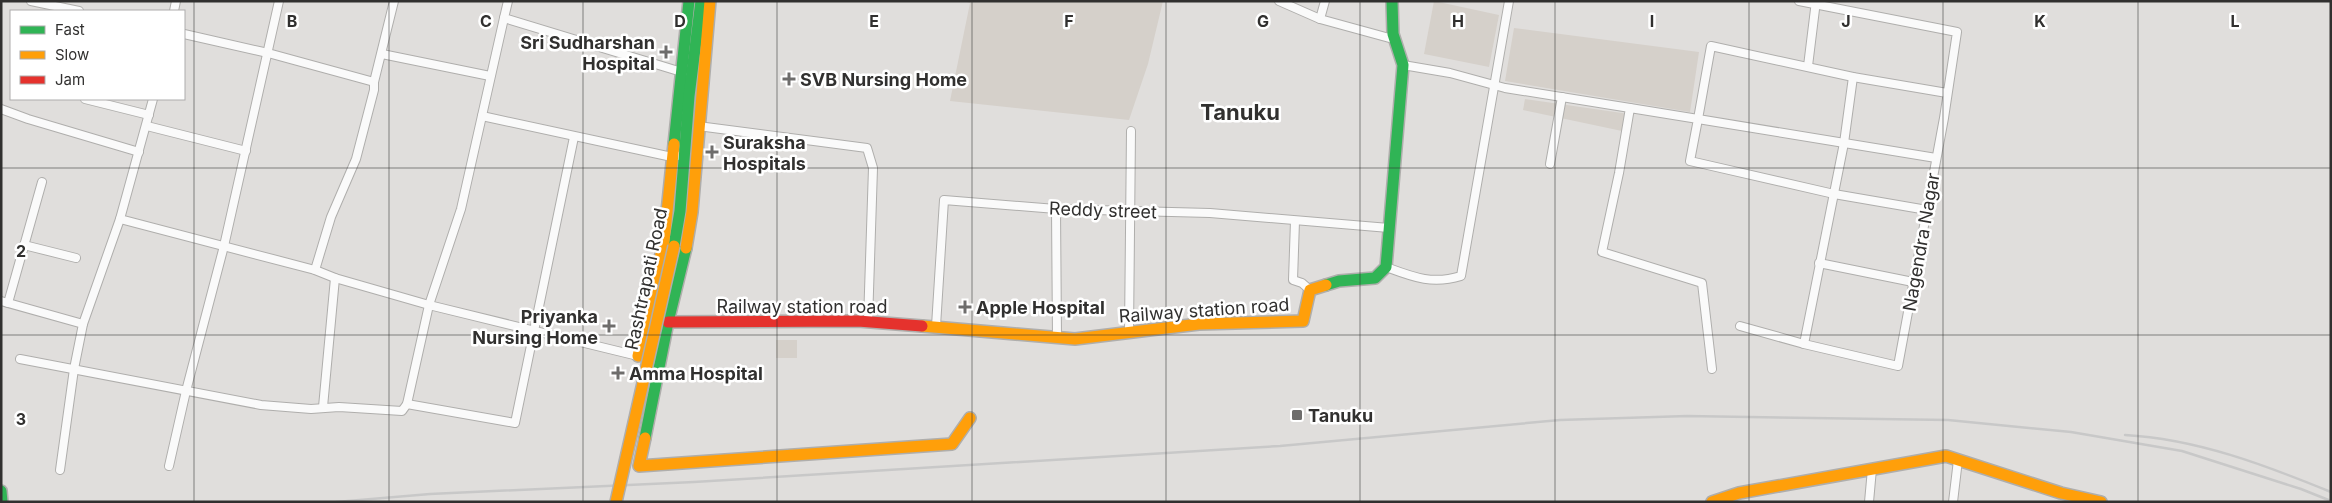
<svg xmlns="http://www.w3.org/2000/svg" width="2332" height="503" font-family="Inter,sans-serif">
	<style>
		.built { fill: #d5d0ca }
		.lines { fill: none; stroke-linecap: round; stroke-linejoin: round }
		.street-casing { stroke: #afaeac; stroke-width: 10 }
		.fast-casing { stroke: #afaeac; stroke-width: 14 }
		.slow-casing { stroke: #afaeac; stroke-width: 14 }
		.jam-casing { stroke: #afaeac; stroke-width: 14 }
		.street { stroke: #fafafa; stroke-width: 8 }
		.fast { stroke: #30b455; stroke-width: 11 }
		.slow { stroke: #ff9f0a; stroke-width: 11 }
		.jam { stroke: #e5322d; stroke-width: 11 }
		.rail { stroke: #c8c8c8; stroke-width: 2.5 }
		.slow-bridge-casing { stroke: #afaeac; stroke-width: 14; stroke-linecap: butt }
		.slow-bridge { stroke: #ff9f0a; stroke-width: 11 }
		.grid { fill: none; stroke: #31302f; stroke-width: 1; stroke-opacity: 0.55 }
		.poi-dot { fill: #6e6d6c; stroke: #fff; stroke-width: 2 }
		.labels { text-anchor: middle; dominant-baseline: central; stroke-width: 5; stroke-linejoin: round; paint-order: stroke }
		.poi-label { font-size: 18px; font-weight: bold; fill: #31302f; stroke: #fff; text-anchor: start }
		.street-label { font-size: 18px; fill: #31302f; stroke: #fff }
		.district-label { font-size: 22px; font-weight: bold; fill: #31302f; stroke: #fff }
		.grid-label { font-size: 16px; text-anchor: middle; font-weight: bold; fill: #31302f; stroke: #fff; stroke-width: 5; stroke-linejoin: round; paint-order: stroke }
	</style>
	<rect width="100%" height="100%" fill="#e0dedc"/>
	<g class="built">
		<path d="M964,1h199l-15,63 -19,56 -179,-19 20,-98z"/>
		<path d="M1434,1l65,14 -10,52 -65,-13z"/>
		<path d="M1514,28l185,24 -9,60 -185,-31z"/>
		<path d="M1525,99l104,15 -7,17 -99,-21z"/>
		<rect x="776" y="340" width="21" height="18"/>
	</g>
	<g class="lines">
		<g class="street-casing">
			<g id="street">
				<path d="M31,1l48,10"/>
				<path d="M508,1l-4,17 181,55"/>
				<path d="M1279,1l41,18 73,20"/>
				<path d="M1799,1l158,31 -13,86 -46,248 -94,-22 40,-201 9,-66"/>
				<path d="M174,11l2,-10"/>
				<path d="M1320,19l5,-18"/>
				<path d="M184,34l84,19 106,29"/>
				<path d="M382,54l108,22"/>
				<path d="M1403,65l47,8 55,15 125,20"/>
				<path d="M1808,66l8,-65"/>
				<path d="M85,99l64,16"/>
				<path d="M1,109l27,10 111,33"/>
				<path d="M482,116l190,41 11,-2"/>
				<path d="M147,126l99,25"/>
				<path d="M698,126l169,22 6,20 -5,154"/>
				<path d="M1936,158l-238,-39 13,-73 142,31 94,16"/>
				<path d="M1550,164l12,-67"/>
				<path d="M1056,209l1,128"/>
				<path d="M120,219l195,51 20,8 94,27 209,51"/>
				<path d="M1295,221l-2,59 9,3 8,7"/>
				<path d="M24,245l52,13"/>
				<path d="M1819,263l94,19"/>
				<path d="M1386,267c27,10 46,18 75,9l48,-275"/>
				<path d="M315,270l16,-53 25,-58 18,-69v-8l20,-81"/>
				<path d="M1,301l82,23 37,-105 33,-120"/>
				<path d="M8,303l34,-121"/>
				<path d="M936,326l8,-126 112,9 154,4 179,15"/>
				<path d="M1740,326l64,18"/>
				<path d="M1129,332l2,-201"/>
				<path d="M20,359l241,46 50,4 28,-2 63,4 5,-7 22,-99 32,-96 43,-191"/>
				<path d="M1712,369l-10,-86 -100,-31 17,-79 11,-65 68,11 -8,42 144,33 93,16"/>
				<path d="M407,404l108,19 59,-286"/>
				<path d="M323,407l12,-129"/>
				<path d="M169,466l17,-75 38,-145 55,-245"/>
				<path d="M60,470l14,-101 9,-45"/>
				<path d="M1869,502l3,-33"/>
				<path d="M1953,502l5,-42"/>
			</g>
		</g>
		<g class="fast-casing">
			<g id="fast">
				<path d="M674,144l15,-143"/>
				<path d="M674,246l6,-35 9,-115 12,-95"/>
				<path d="M1326,285l13,-4 36,-3 11,-11 17,-202 -10,-31 -1,-33"/>
				<path d="M645,438l23,-116 18,-74"/>
				<path d="M1,491l1,11"/>
			</g>
		</g>
		<g class="slow-casing">
			<g id="slow">
				<path d="M686,248l6,-36 18,-211"/>
				<path d="M922,326l153,13 124,-15 104,-3 7,-31 16,-5"/>
				<path d="M638,356l26,-115 10,-97"/>
				<path d="M645,438l-6,28 313,-22 18,-26"/>
				<path d="M1712,502l27,-9 207,-37 115,37 40,9"/>
			</g>
		</g>
		<g class="jam-casing">
			<path id="jam" d="M668,322l190,-1 64,5"/>
		</g>
		<use href="#street" class="street"/>
		<use href="#fast" class="fast"/>
		<use href="#slow" class="slow"/>
		<use href="#jam" class="jam"/>
		<g class="rail">
			<path d="M2125,435c72,4 140,30 206,57"/>
			<path d="M336,502l94,-8 264,-12 586,-36 280,-26 127,-4 261,4 123,12 111,19 119,38 30,12"/>
		</g>
		<g class="slow-bridge-casing">
			<path id="slow-bridge" d="M616,502l58,-256"/>
		</g>
		<use href="#slow-bridge" class="slow-bridge"/>
	</g>
	<path class="grid" d="M194,1v501M389,1v501M583,1v501M777,1v501M972,1v501M1166,1v501M1360,1v501M1555,1v501M1749,1v501M1943,1v501M2138,1v501M1,168h2330M1,335h2330"/>
	<g class="poi-dot">
		<path d="M663.5 44.5h5v5h5v5h-5v5h-5v-5h-5v-5h5z"/>
		<path d="M786.5 71.5h5v5h5v5h-5v5h-5v-5h-5v-5h5z"/>
		<path d="M709.5 144.5h5v5h5v5h-5v5h-5v-5h-5v-5h5z"/>
		<path d="M962.5 299.5h5v5h5v5h-5v5h-5v-5h-5v-5h5z"/>
		<path d="M606.5 318.5h5v5h5v5h-5v5h-5v-5h-5v-5h5z"/>
		<path d="M615.5 365.5h5v5h5v5h-5v5h-5v-5h-5v-5h5z"/>
		<rect x="1291" y="409" width="12" height="12" rx="2.5"/>
	</g>
	<g class="labels">
		<g class="poi-label">
			<text x="655" y="42" text-anchor="end">Sri Sudharshan<tspan x="655" dy="21">Hospital</tspan></text>
			<text x="800" y="79">SVB Nursing Home</text>
			<text x="723" y="142">Suraksha<tspan x="723" dy="21">Hospitals</tspan></text>
			<text x="976" y="307">Apple Hospital</text>
			<text x="598" y="316" text-anchor="end">Priyanka<tspan x="598" dy="21">Nursing Home</tspan></text>
			<text x="629" y="373">Amma Hospital</text>
			<text x="1308" y="415">Tanuku</text>
		</g>
		<g class="street-label">
			<text transform="translate(1103 210) rotate(2)">Reddy street</text>
			<text transform="translate(1921 242) rotate(-80)">Nagendra Nagar</text>
			<text transform="translate(646 279) rotate(-78)">Rashtrapati Road</text>
			<text x="802" y="306">Railway station road</text>
			<text transform="translate(1204 310) rotate(-4)">Railway station road</text>
		</g>
		<g class="district-label">
			<text x="1240" y="112">Tanuku</text>
		</g>
	</g>
	<g class="grid-label">
		<text x="292" y="27">B</text>
		<text x="486" y="27">C</text>
		<text x="680" y="27">D</text>
		<text x="874" y="27">E</text>
		<text x="1069" y="27">F</text>
		<text x="1263" y="27">G</text>
		<text x="1458" y="27">H</text>
		<text x="1652" y="27">I</text>
		<text x="1846" y="27">J</text>
		<text x="2040" y="27">K</text>
		<text x="2235" y="27">L</text>
		<text x="21" y="257">2</text>
		<text x="21" y="425">3</text>
	</g>
	<rect width="2332" height="503" fill="none" stroke="#31302f" stroke-width="5"/>
	<rect x="10" y="10" width="175" height="90" fill="#ffffff" stroke="#adacac"/>
	<rect x="20" y="26" width="25" height="8" fill="#30b455" stroke="#adacac"/>
	<text x="55" y="35" font-size="15" fill="#31302f">Fast</text>
	<rect x="20" y="51" width="25" height="8" fill="#ff9f0a" stroke="#adacac"/>
	<text x="55" y="60" font-size="15" fill="#31302f">Slow</text>
	<rect x="20" y="76" width="25" height="8" fill="#e5322d" stroke="#adacac"/>
	<text x="55" y="85" font-size="15" fill="#31302f">Jam</text>
</svg>
